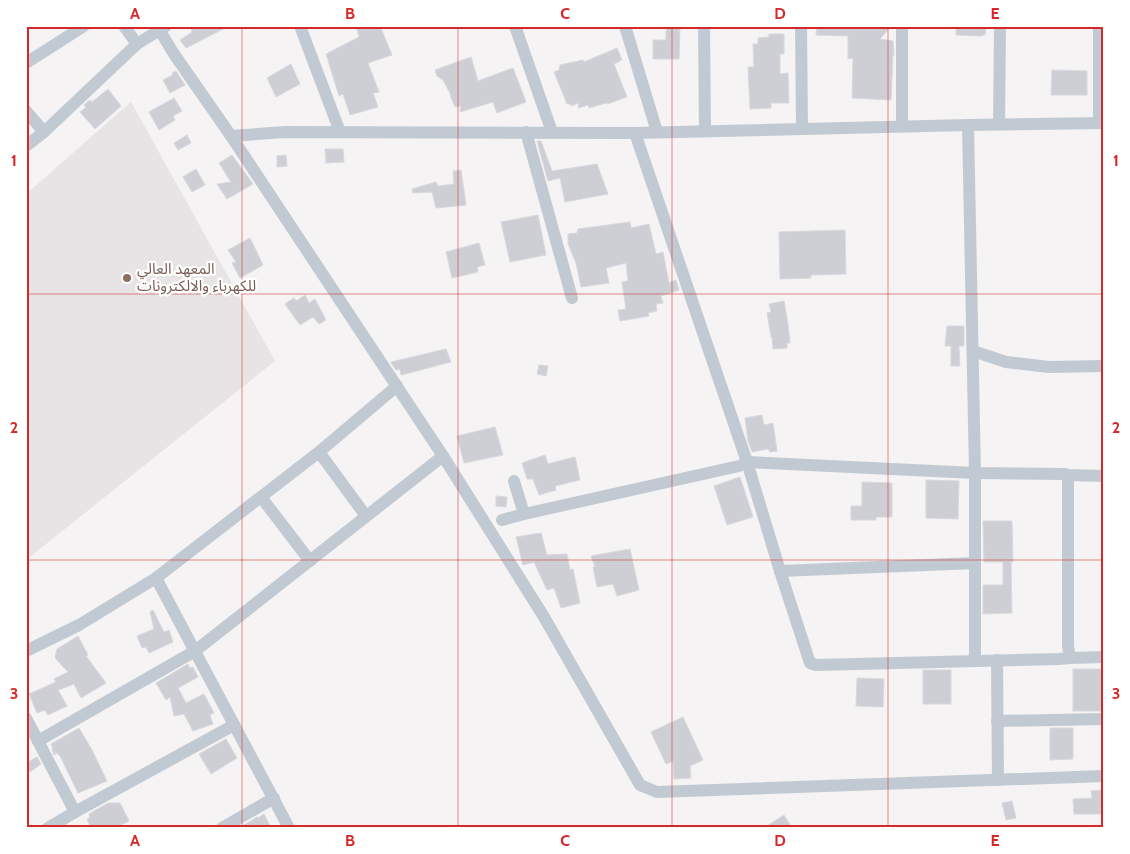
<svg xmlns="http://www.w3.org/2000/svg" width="1130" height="854" font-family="Cabin,'Noto Sans Arabic',sans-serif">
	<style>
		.education { fill: #e6e4e5 }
		.building { fill: #cdcfd5; stroke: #d7d9de }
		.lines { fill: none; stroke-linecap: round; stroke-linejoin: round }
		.minor { stroke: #c1cad2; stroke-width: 12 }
		.grid { fill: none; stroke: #d62828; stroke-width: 1; stroke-opacity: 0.55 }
		.education-dot { fill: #8d6e63; stroke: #fff; stroke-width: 2 }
		.labels { text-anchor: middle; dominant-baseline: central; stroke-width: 4.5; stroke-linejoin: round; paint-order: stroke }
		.education-label { font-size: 15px; fill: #785e54; stroke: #fff; text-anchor: start }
		.neatline { fill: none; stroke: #d62828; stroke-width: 2 }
		.grid-label { font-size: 16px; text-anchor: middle; font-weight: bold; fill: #d62828 }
	</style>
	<rect width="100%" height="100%" fill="#f5f3f3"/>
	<path class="education" d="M131,102l144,259 -249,199v-366z"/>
	<g class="building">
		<path d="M190,26h39l-43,22 -6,-8 12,-8z"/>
		<path d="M356,26h24l12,29 -24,8 11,29 -6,1 5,14 -28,8 -7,-21 -4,2 -13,-42 33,-17z"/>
		<path d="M666,26h14l-1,33h-26v-19h13z"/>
		<path d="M817,26h74l-11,13 13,2 1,14h-1l-2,45 -39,-2 1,-40 -5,1v-23l-32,-1z"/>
		<path d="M956,26h30l-1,9h-3v1l-26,-1z"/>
		<path d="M769,34h15v20h-4v20l8,-1 1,30h-18v5l-21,1 -2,-42h6l-1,-23h5v-6l11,-1z"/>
		<path d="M617,48l5,12 -8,4 13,33 -20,7 -1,-1 -17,5 -1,-3 -9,3 -1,-5 -7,3v-2h-4l-13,-32 5,-2 1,-5 23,-5 1,2z"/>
		<path d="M471,57l7,24 35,-13 13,34 -29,11 -4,-11 -33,10 1,-6 -6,1 -5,-12h1l-8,-15 -6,-4 -2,-6z"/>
		<path d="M291,64l9,20 -24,13 -9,-19z"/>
		<path d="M1052,70l35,1v24h-36z"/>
		<path d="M176,71l9,14 -15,8 -7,-13 10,-5 -1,-2z"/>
		<path d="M108,89l13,17 -26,23 -15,-17 6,-5 -2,-2 6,-5 2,2z"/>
		<path d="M174,98l8,13 -9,5 2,4 -16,10 -10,-18z"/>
		<path d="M187,135l4,8 -13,7 -4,-7z"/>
		<path d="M537,141h4l11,30 45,-7 11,30 -43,8 -5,-24 -12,3z"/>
		<path d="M325,149h18l1,13 -18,1z"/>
		<path d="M232,155l21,29 -26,15 -10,-15 14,-2 -12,-19z"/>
		<path d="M286,155l1,11 -10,1v-11z"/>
		<path d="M196,169l9,16 -13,7 -9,-15z"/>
		<path d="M461,170l5,35 -30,3 -4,-16 -19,1 -1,-4 24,-7 2,4 16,-2 -1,-13z"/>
		<path d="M538,215l8,40 -36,7 -9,-40z"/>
		<path d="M630,222l1,6 18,-4 7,30 7,-2 6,31 7,-3 3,10 -18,6 2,7 -7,1 1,7 -9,2 1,3 -29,5 -2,-11 8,-1 -4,-27 6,-1 -2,-18 -20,5 3,15 -28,4 -5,-24 -8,-19v-10l9,-1 1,-4z"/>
		<path d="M845,230l1,44 -35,1v3l-31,1 -1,-47z"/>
		<path d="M250,238l13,27 -23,13 -8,-15 4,-1 -8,-12z"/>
		<path d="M479,243l6,22 -8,2 1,5 -26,6 -6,-26z"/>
		<path d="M305,295l4,8 6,-4 11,21 -7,4 -6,-7 -13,8 -15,-21 9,-6 2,3z"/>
		<path d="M784,301l4,23 2,19h-3v5l-14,1 -1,-12h-1l-4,-24 4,-1 -2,-8z"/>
		<path d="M947,326h17v20h-5l1,20h-9v-20h-6z"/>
		<path d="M446,349l5,13 -50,13 -1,-6 -4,1 -4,-6 -1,-2z"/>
		<path d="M539,365l9,1 -2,10 -9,-2z"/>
		<path d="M762,415l2,10 9,-2 4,28 -7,1 -2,-3 -16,3 -4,-11 -3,-23z"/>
		<path d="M495,427l8,28 -39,8 -7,-27z"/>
		<path d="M545,455l3,9 27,-7 5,23 -25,6 1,4 -17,5 -6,-16h-6l-5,-16z"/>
		<path d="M740,477l13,40 -26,8 -13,-39z"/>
		<path d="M926,480l33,1 -1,38 -32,-1z"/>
		<path d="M862,482l30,1v34h-16v3h-25v-14h11z"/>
		<path d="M496,496l11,1 -1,10 -10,-1z"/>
		<path d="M983,521h29l1,41h-2l1,51 -29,1v-29h20v-23h-19z"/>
		<path d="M541,533l6,22 20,-1 3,16 3,-1 7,34 -19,5 -7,-20 -7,2 -13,-28 -11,3 -7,-28z"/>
		<path d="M630,549l9,41 -22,6 -4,-12 -16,3 -4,-20h2l-4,-11z"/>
		<path d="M153,610l11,22 5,-2 4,12 -24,11 -3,-6 -4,1 -5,-12 17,-7 -4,-17z"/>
		<path d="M78,636l10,19 -2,1 20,27 -25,15 -7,-14 -16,6 9,16 -19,9 -3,-5 -8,3 -8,-19 27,-12 -2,-3 14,-7 -13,-14 2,-9z"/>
		<path d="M188,664l2,4 3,-1 5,10 -20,11 8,15 18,-9 10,19 -4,2 3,9 -20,7 -9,-17 -10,2 -4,-19 -4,3 -10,-17z"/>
		<rect x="1073" y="669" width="31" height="42"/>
		<rect x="923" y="670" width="28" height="34"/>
		<path d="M857,678l27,1 -1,28 -27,-1z"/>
		<path d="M683,717l20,43 -13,6 1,12 -17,1 -1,-18 -7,3 -15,-32z"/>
		<path d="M79,728l13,22 15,31 -29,12 -18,-37 -6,-5 2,3 -2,1 -2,-6h1l-2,-5z"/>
		<path d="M1050,728h23v31l-23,1z"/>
		<path d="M226,739l11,19 -26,16 -12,-20z"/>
		<path d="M37,757l4,7 -11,8 -4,-6v-3z"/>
		<path d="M1104,790v24h-30l-1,-15 19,-1 -1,-7z"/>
		<path d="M1012,801l4,17 -10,2 -4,-17z"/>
		<path d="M108,803h12l9,18 -14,7h-24l-4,-9 3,-2 -1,-3z"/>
		<path d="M264,814l7,14h-32l18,-11 1,1z"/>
		<path d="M784,815l8,13h-28z"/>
	</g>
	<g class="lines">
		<g class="minor">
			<path d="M124,26l13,18"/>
			<path d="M157,26l17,28 57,82 212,320 101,161 96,168 17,7 447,-16"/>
			<path d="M300,26l40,106"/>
			<path d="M515,26l37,106"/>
			<path d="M625,26l32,106"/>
			<path d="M704,26l1,105"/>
			<path d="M801,26l1,103"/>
			<path d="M902,26v100"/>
			<path d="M26,63l58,-37"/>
			<path d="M26,111l18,21"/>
			<path d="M1099,123v-97"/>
			<path d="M999,124l1,-98"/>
			<path d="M968,125l7,348v188"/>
			<path d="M526,132l46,166"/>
			<path d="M635,133l112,329 33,109 30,92 6,2 243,-6 11,-1 -2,-12v-171"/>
			<path d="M231,136l54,-4 350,1 333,-8 136,-2"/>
			<path d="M26,146l18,-14 93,-88 29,-18"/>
			<path d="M973,351l33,11 43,5 55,-1"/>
			<path d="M319,452l47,64"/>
			<path d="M514,481l10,33 215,-48 8,-4 228,11 90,1 3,1 36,1"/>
			<path d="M261,497l49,64"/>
			<path d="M502,520l22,-6"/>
			<path d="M780,571l195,-8"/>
			<path d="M156,578l133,250"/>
			<path d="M26,651l53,-26 77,-47 163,-126 78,-66"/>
			<path d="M1070,658l34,-1"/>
			<path d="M997,660l1,120"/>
			<path d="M26,718l49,94"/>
			<path d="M997,721l107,-2"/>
			<path d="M38,741l157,-90 248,-195"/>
			<path d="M48,828l27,-16 159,-87"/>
			<path d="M222,828l52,-30"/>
		</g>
	</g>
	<path class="grid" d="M242,26v802M458,26v802M672,26v802M888,26v802M26,294h1078M26,560h1078"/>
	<circle class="education-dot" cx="127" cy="278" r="5"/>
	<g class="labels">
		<g class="education-label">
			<text x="137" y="269">المعهد العالي<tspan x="137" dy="17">للكهرباء والالكترونات</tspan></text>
		</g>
	</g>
	<rect width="1130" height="854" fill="none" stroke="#ffffff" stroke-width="55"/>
	<rect x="28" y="28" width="1074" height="798" class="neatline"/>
	<g class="grid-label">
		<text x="135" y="19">A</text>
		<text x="350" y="19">B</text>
		<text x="565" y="19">C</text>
		<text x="780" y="19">D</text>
		<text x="995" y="19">E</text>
		<text x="14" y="166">1</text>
		<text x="1116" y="166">1</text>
		<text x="14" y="433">2</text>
		<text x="1116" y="433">2</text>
		<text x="14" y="699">3</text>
		<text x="1116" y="699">3</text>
		<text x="135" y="846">A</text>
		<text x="350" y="846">B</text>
		<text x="565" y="846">C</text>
		<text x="780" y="846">D</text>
		<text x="995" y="846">E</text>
	</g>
</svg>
